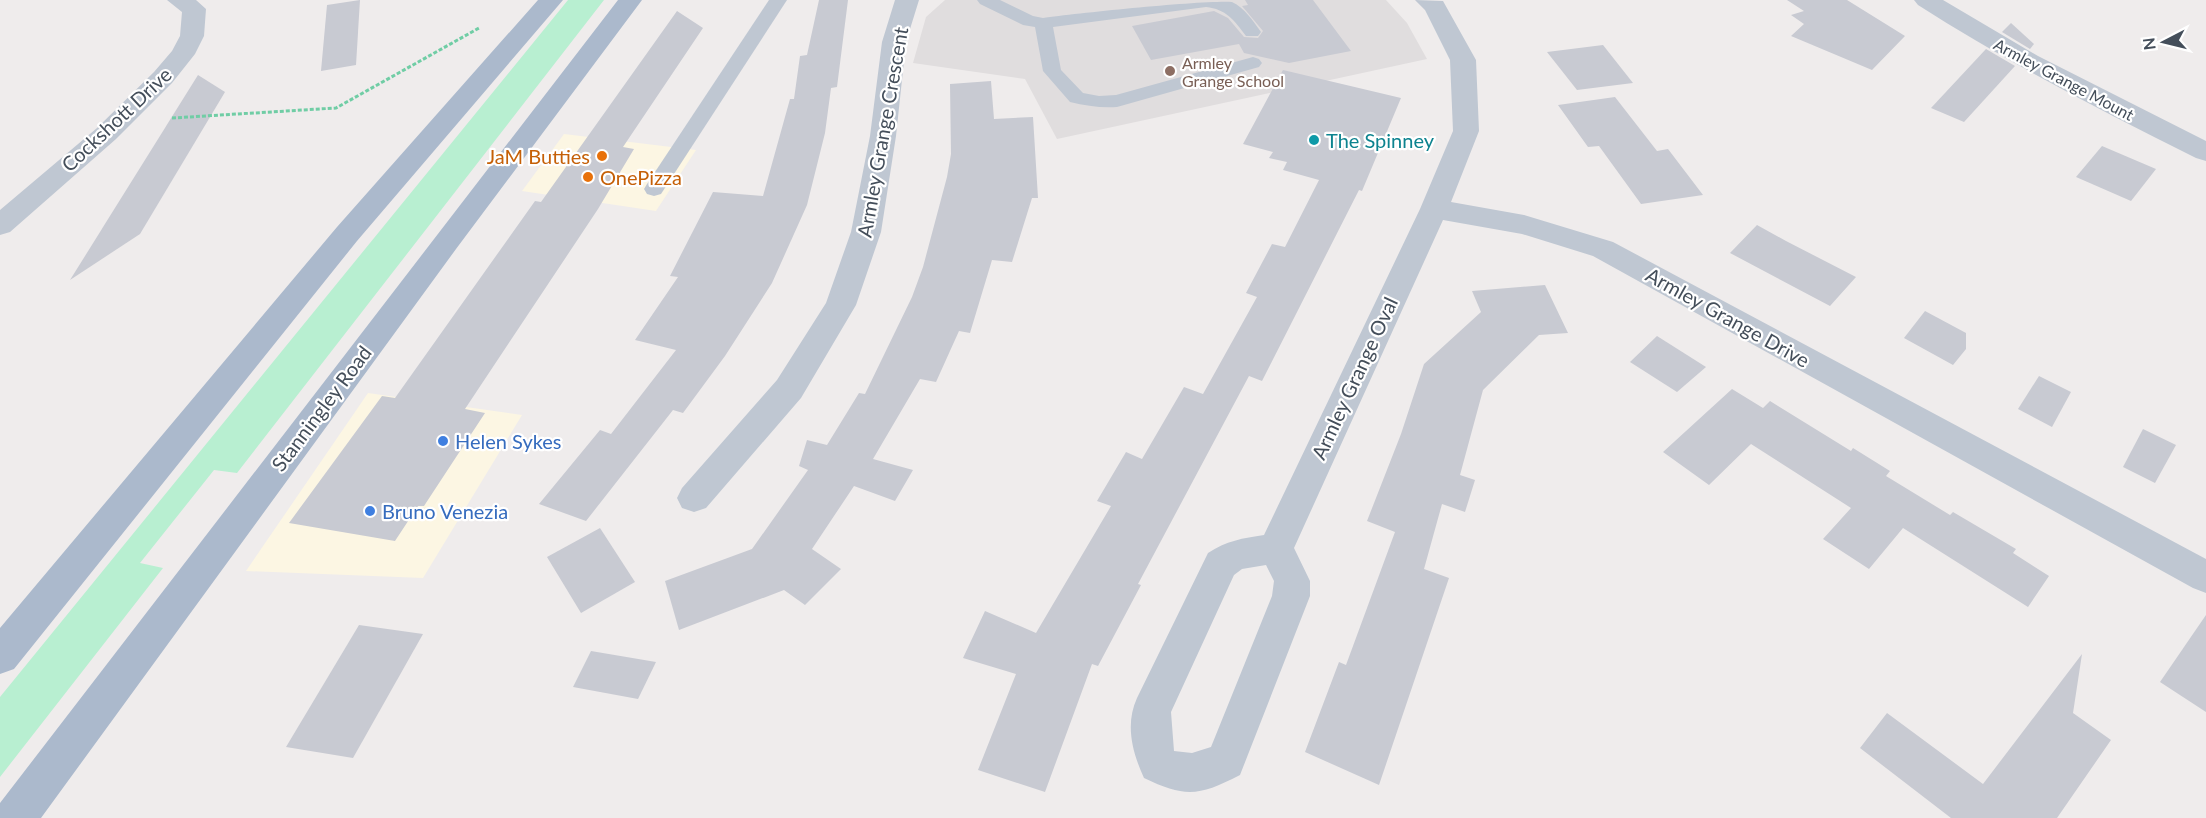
<svg xmlns="http://www.w3.org/2000/svg" width="2206" height="818" font-family="Lato,sans-serif">
	<style>
		.commercial { fill: #fcf6e3 }
		.education { fill: #e0ddde }
		.green { fill: #b8efd1 }
		.building { fill: #c8cad2 }
		.lines { fill: none; stroke-linecap: round; stroke-linejoin: round }
		.path { stroke: #70cda5; stroke-width: 3; stroke-dasharray: 4 2; stroke-linecap: butt }
		.lane { fill: #bfc7d2; fill-rule: evenodd }
		.street { fill: #bfc7d2; fill-rule: evenodd }
		.primary { fill: #abb9cc; fill-rule: evenodd }
		.education-dot { fill: #8d6e63; stroke: #fff; stroke-width: 2 }
		.culture-dot { fill: #0f9aa8; stroke: #fff; stroke-width: 2 }
		.food-dot { fill: #e8710a; stroke: #fff; stroke-width: 2 }
		.shop-dot { fill: #3f7fe0; stroke: #fff; stroke-width: 2 }
		.labels { text-anchor: middle; dominant-baseline: central; stroke-width: 4.5; stroke-linejoin: round; paint-order: stroke }
		.far-education-label { font-size: 16px; fill: #785e54; stroke: #fff; text-anchor: start }
		.far-street-label { font-size: 16px; fill: #444e5a; stroke: #fff }
		.street-label { font-size: 20px; fill: #444e5a; stroke: #fff }
		.culture-label { font-size: 20px; fill: #0d838f; stroke: #fff; text-anchor: start }
		.food-label { font-size: 20px; fill: #c56008; stroke: #fff; text-anchor: end }
		.shop-label { font-size: 20px; fill: #366cbe; stroke: #fff; text-anchor: start }
	</style>
	<rect width="100%" height="100%" fill="#efecec"/>
	<g class="commercial">
		<path d="M564,134l132,16 -40,61 -134,-20z"/>
		<path d="M368,393l154,22 -99,163 -177,-7z"/>
	</g>
	<path class="education" d="M945,0h441l21,23 20,36 -370,80 -32,-60 -112,-16 13,-46z"/>
	<path class="green" d="M568,0h36l-367,473 -23,-3 -74,93 23,5 -163,209v-80z"/>
	<g class="building">
		<path d="M360,0l-4,65 -35,6 6,-66z"/>
		<path d="M819,0h29l-11,87 -6,1 -6,45 -18,72 -35,78 -47,73 -42,57 -10,-3 -87,111 -47,-17 61,-74 11,4 65,-84 -41,-10 43,-63 -8,-1 43,-84 50,4 27,-97h4l6,-43 7,-1z"/>
		<path d="M1245,0h68l38,51 -62,12 -45,-10 -5,-9 -88,16 -19,-34 82,-15 14,7 16,19 14,1 5,-7 -21,-25 6,-1z"/>
		<path d="M1787,0h60l58,36 -33,34 -81,-34 13,-12 -13,-9 13,-4z"/>
		<path d="M677,11l26,17 -80,119 11,2 -36,60 -133,200 20,4 -61,93h-6l-23,35 -106,-18 93,-127 13,2 140,-197 6,1z"/>
		<path d="M2011,23l23,21 -4,5 -28,-17z"/>
		<path d="M1603,45l30,38 -56,7 -30,-38z"/>
		<path d="M1986,49l29,17 -51,56 -33,-14z"/>
		<path d="M1283,70l118,28 -39,93 -3,-1 -97,191 -13,-5 -111,208 3,1 -43,81 -6,-2 -47,128 -67,-22 38,-96 -53,-16 22,-47 51,22 75,-127 -14,-5 29,-49 16,7 42,-72 19,7 54,-97 -11,-4 26,-49 13,3 34,-67 -36,-10 4,-8 -18,-4 4,-6 -30,-8z"/>
		<path d="M198,75l27,17 -85,142 -70,46z"/>
		<path d="M991,81l3,38 39,-2 5,81h-6l-20,64 -20,-2 -22,73 -11,-2 -23,51 -16,-3 -47,80 40,11 -18,31 -41,-15 -42,63 29,20 -36,36 -21,-15 -105,40 -14,-49 87,-32 56,-79 -9,-4 8,-26 20,5 32,-52 6,1 47,-97 11,-30 24,-90 4,-23 -1,-70z"/>
		<path d="M1615,97l42,54 11,-2 35,46 -62,9 -42,-58 -11,1 -30,-42z"/>
		<path d="M2102,146l54,23 -25,32 -55,-24z"/>
		<path d="M1757,225l29,16 70,36 -26,29 -100,-53z"/>
		<path d="M1545,285l23,48 -29,2 -56,55 -23,85 15,5 -10,32 -23,-8 -18,65 25,9 -70,207 -74,-33 34,-90 7,3 49,-133 -28,-11 34,-87 23,-70 57,-52 -9,-21z"/>
		<path d="M1925,311l41,22v16l-13,16 -49,-27z"/>
		<path d="M1657,336l49,31 -29,25 -47,-30z"/>
		<path d="M2039,376l32,16 -19,35 -34,-18z"/>
		<path d="M1732,389l31,19 7,-7 81,50 2,-3 37,23 -4,5 64,39 3,-3 63,37 -3,4 36,23 -21,31 -125,-79 -34,41 -46,-30 28,-31 -100,-64 -42,41 -46,-33z"/>
		<path d="M2143,429l33,16 -21,38 -32,-16z"/>
		<path d="M600,528l35,54 -54,31 -34,-56z"/>
		<path d="M2206,615v97l-46,-30z"/>
		<path d="M359,625l64,9 -70,124 -67,-11z"/>
		<path d="M591,651l65,11 -18,37 -65,-12z"/>
		<path d="M2082,654l-9,59 38,27 -54,78h-106l-91,-70 27,-35 96,71z"/>
	</g>
	<g class="lines">
		<path class="path" d="M172,118l164,-10 143,-80"/>
		<g class="lane">
			<path d="M769,0h18l-126,194 -7,2 -7,-2 -3,-5 3,-5z"/>
			<path d="M977,0h23l33,16 10,2c36,-5 162,-18 189,-16 13,6 21,19 29,30l-3,4h-12c-12,-16 -20,-27 -40,-29l-153,20 8,43 22,23 16,3 17,-1 137,-38 6,2 3,4 -3,4 -142,40c-16,1 -31,-1 -47,-5l-27,-31 -8,-44 -12,-2 -43,-21z"/>
		</g>
		<g class="street">
			<path d="M167,0h29l10,9 -2,27 -9,18 -23,29 -56,56 -106,93 -10,3v-25l97,-82 57,-56 18,-21 8,-15 2,-24z"/>
			<path d="M895,0h24l-13,42 -10,94 -15,96 -25,73 -55,93 -95,110 -12,4 -12,-4 -5,-10 5,-10 95,-108 49,-77 25,-71 19,-96 12,-94z"/>
			<path d="M1415,0l28,1 33,59 3,71 -28,71 73,13 89,27 593,317v34l-13,-5 -600,-332 -71,-22 -79,-14 -149,328 16,33v15l-70,179c-41,21 -54,23 -96,3 -12,-26 -19,-54 -7,-80l71,-145c18,-12 35,-15 56,-18l156,-326 33,-78 -3,-71 -25,-50zM1266,565l8,16 -2,15 -61,151 -19,6 -18,-2 -3,-39 63,-137 8,-6z"/>
			<path d="M1914,0h29l95,56 168,85v20l-10,-3c-95,-47 -189,-96 -278,-153z"/>
		</g>
		<g class="primary">
			<path d="M538,0h25l-206,241 -343,428 -14,5v-46l337,-401z"/>
			<path d="M618,0h24l-186,249 -415,569h-41v-15z"/>
		</g>
	</g>
	<circle class="education-dot" cx="1170" cy="71" r="6"/>
	<circle class="culture-dot" cx="1314" cy="140" r="6"/>
	<g class="food-dot">
		<circle cx="602" cy="156" r="6"/>
		<circle cx="588" cy="177" r="6"/>
	</g>
	<g class="shop-dot">
		<circle cx="443" cy="441" r="6"/>
		<circle cx="370" cy="511" r="6"/>
	</g>
	<g class="labels">
		<g class="far-education-label">
			<text x="1182" y="62">Armley<tspan x="1182" dy="18">Grange School</tspan></text>
		</g>
		<g class="far-street-label">
			<text transform="translate(2064 79) rotate(28)">Armley Grange Mount</text>
		</g>
		<g class="street-label">
			<text transform="translate(116 119) rotate(-43)">Cockshott Drive</text>
			<text transform="translate(882 132) rotate(-80)">Armley Grange Crescent</text>
			<text transform="translate(1728 317) rotate(29)">Armley Grange Drive</text>
			<text transform="translate(1354 378) rotate(-65)">Armley Grange Oval</text>
			<text transform="translate(321 408) rotate(-53)">Stanningley Road</text>
		</g>
		<g class="culture-label">
			<text x="1326" y="140">The Spinney</text>
		</g>
		<g class="food-label">
			<text x="590" y="156">JaM Butties</text>
			<text x="600" y="177" text-anchor="start">OnePizza</text>
		</g>
		<g class="shop-label">
			<text x="455" y="441">Helen Sykes</text>
			<text x="382" y="511">Bruno Venezia</text>
		</g>
	</g>
	<g transform="translate(2164 42) rotate(263)" stroke="#ffffff" stroke-width="4.5" paint-order="stroke">
	<path d="M0-4.5L10 22L0 15L-10 22Z" fill="#444e5a"/>
	<text y="-9" font-size="16" font-weight="bold" text-anchor="middle" fill="#444e5a">N</text>
	</g>
</svg>
